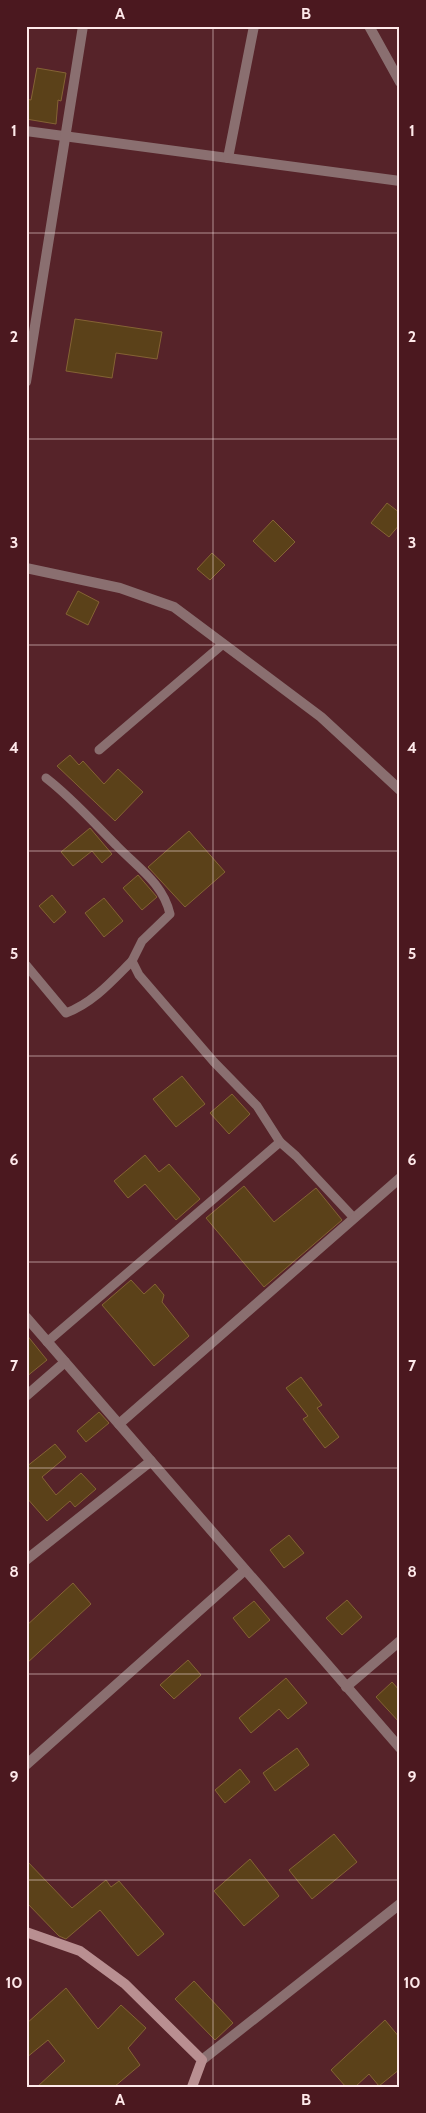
<svg xmlns="http://www.w3.org/2000/svg" width="426" height="2113" font-family="Cabin,sans-serif">
	<style>
		.building { fill: #5b4119; stroke: #846334 }
		.lines { fill: none; stroke-linecap: round; stroke-linejoin: round }
		.lane { stroke: #8a6f70; stroke-width: 9 }
		.street { stroke: #8a6f70; stroke-width: 10 }
		.secondary { stroke: #b98f91; stroke-width: 10 }
		.grid { fill: none; stroke: #fee9ea; stroke-width: 1; stroke-opacity: 0.55 }
		.neatline { fill: none; stroke: #fee9ea; stroke-width: 2 }
		.grid-label { font-size: 16px; text-anchor: middle; font-weight: bold; fill: #fee9ea }
	</style>
	<rect width="100%" height="100%" fill="#562329"/>
	<g class="building">
		<path d="M37,68l29,5 -5,28 -3,-1 -2,24 -30,-5v-20l5,1z"/>
		<path d="M75,319l87,13 -5,27 -41,-6 -4,25 -46,-7z"/>
		<path d="M387,503l13,10v11l-11,13 -18,-14z"/>
		<path d="M273,520l22,22 -20,20 -22,-21z"/>
		<path d="M212,553l13,12 -15,15 -13,-11z"/>
		<path d="M78,591l21,11 -11,23 -22,-11z"/>
		<path d="M70,755l9,10 4,-4 21,23 14,-15 25,23 -28,29 -58,-55z"/>
		<path d="M90,828l22,26 -10,9 -10,-12 -19,15 -12,-14z"/>
		<path d="M189,831l36,41 -40,35 -37,-40z"/>
		<path d="M138,875l19,22 -15,13 -19,-22z"/>
		<path d="M52,895l14,17 -12,11 -15,-17z"/>
		<path d="M104,898l19,23 -19,16 -19,-24z"/>
		<path d="M182,1076l23,28 -29,23 -23,-28z"/>
		<path d="M232,1094l18,20 -21,20 -19,-21z"/>
		<path d="M145,1155l14,17 10,-8 31,35 -24,21 -31,-36 -17,14 -14,-17z"/>
		<path d="M244,1186l30,36 42,-34 26,32 -78,67 -58,-69z"/>
		<path d="M131,1280l13,14 11,-10 9,11 -2,7 27,34 -35,30 -52,-61z"/>
		<path d="M26,1334l21,26 -21,17z"/>
		<path d="M301,1377l21,28 -5,3 22,29 -14,11 -22,-29 5,-3 -22,-28z"/>
		<path d="M99,1412l10,11 -23,19 -9,-11z"/>
		<path d="M55,1444l11,13 -24,20 14,18 25,-22 15,16 -21,18 -5,-6 -23,20 -21,-24v-30z"/>
		<path d="M289,1535l15,18 -20,15 -14,-18z"/>
		<path d="M73,1583l18,21 -65,60v-38z"/>
		<path d="M347,1600l15,17 -20,18 -16,-17z"/>
		<path d="M254,1601l16,19 -21,18 -16,-20z"/>
		<path d="M188,1660l13,15 -27,24 -14,-14z"/>
		<path d="M286,1678l21,25 -19,16 -9,-10 -28,24 -12,-15z"/>
		<path d="M392,1682l8,9v32l-24,-26z"/>
		<path d="M297,1748l12,17 -34,26 -12,-18z"/>
		<path d="M240,1769l10,13 -25,21 -10,-13z"/>
		<path d="M334,1834l23,28 -45,37 -23,-29z"/>
		<path d="M250,1859l29,37 -35,30 -30,-35z"/>
		<path d="M26,1860l46,48 34,-28 5,7 8,-6 45,53 -26,22 -38,-46 -34,29 -7,-3 -33,-34z"/>
		<path d="M194,1981l39,42 -18,17 -40,-41z"/>
		<path d="M66,1988l32,41 23,-24 25,23 -18,20 12,17 -26,22h-77l28,-26 -17,-21 -22,18v-34z"/>
		<path d="M385,2020l15,18v31l-21,17 -10,-12 -14,13h-9l-15,-17z"/>
	</g>
	<g class="lines">
		<g class="lane">
			<path d="M99,750l124,-106"/>
			<path d="M46,778c26,20 47,44 70,67 21,22 47,38 54,69l-28,27 -10,20 7,14 75,87 43,44 23,36"/>
			<path d="M26,965l40,48c27,-10 46,-32 66,-52"/>
			<path d="M47,1342l233,-200 16,14 58,62"/>
		</g>
		<g class="street">
			<path d="M369,26l31,56"/>
			<path d="M26,131l374,50"/>
			<path d="M228,158l26,-132"/>
			<path d="M26,382l57,-356"/>
			<path d="M26,568l94,20 54,19 147,110 79,73"/>
			<path d="M26,1317l374,431"/>
			<path d="M26,1396l39,-34"/>
			<path d="M119,1424l281,-246"/>
			<path d="M26,1560l125,-99"/>
			<path d="M346,1687l54,-46"/>
			<path d="M26,1765l219,-195"/>
			<path d="M202,2060l198,-156"/>
		</g>
		<path class="secondary" d="M26,1932l54,19 45,33 77,76 -10,27"/>
	</g>
	<path class="grid" d="M213,26v2061M26,233h374M26,439h374M26,645h374M26,851h374M26,1056h374M26,1262h374M26,1468h374M26,1674h374M26,1880h374"/>
	<rect width="426" height="2113" fill="none" stroke="#4b181f" stroke-width="55"/>
	<rect x="28" y="28" width="370" height="2058" class="neatline"/>
	<g class="grid-label">
		<text x="120" y="19">A</text>
		<text x="306" y="19">B</text>
		<text x="14" y="136">1</text>
		<text x="412" y="136">1</text>
		<text x="14" y="342">2</text>
		<text x="412" y="342">2</text>
		<text x="14" y="548">3</text>
		<text x="412" y="548">3</text>
		<text x="14" y="753">4</text>
		<text x="412" y="753">4</text>
		<text x="14" y="959">5</text>
		<text x="412" y="959">5</text>
		<text x="14" y="1165">6</text>
		<text x="412" y="1165">6</text>
		<text x="14" y="1371">7</text>
		<text x="412" y="1371">7</text>
		<text x="14" y="1577">8</text>
		<text x="412" y="1577">8</text>
		<text x="14" y="1782">9</text>
		<text x="412" y="1782">9</text>
		<text x="14" y="1988">10</text>
		<text x="412" y="1988">10</text>
		<text x="120" y="2105">A</text>
		<text x="306" y="2105">B</text>
	</g>
</svg>
